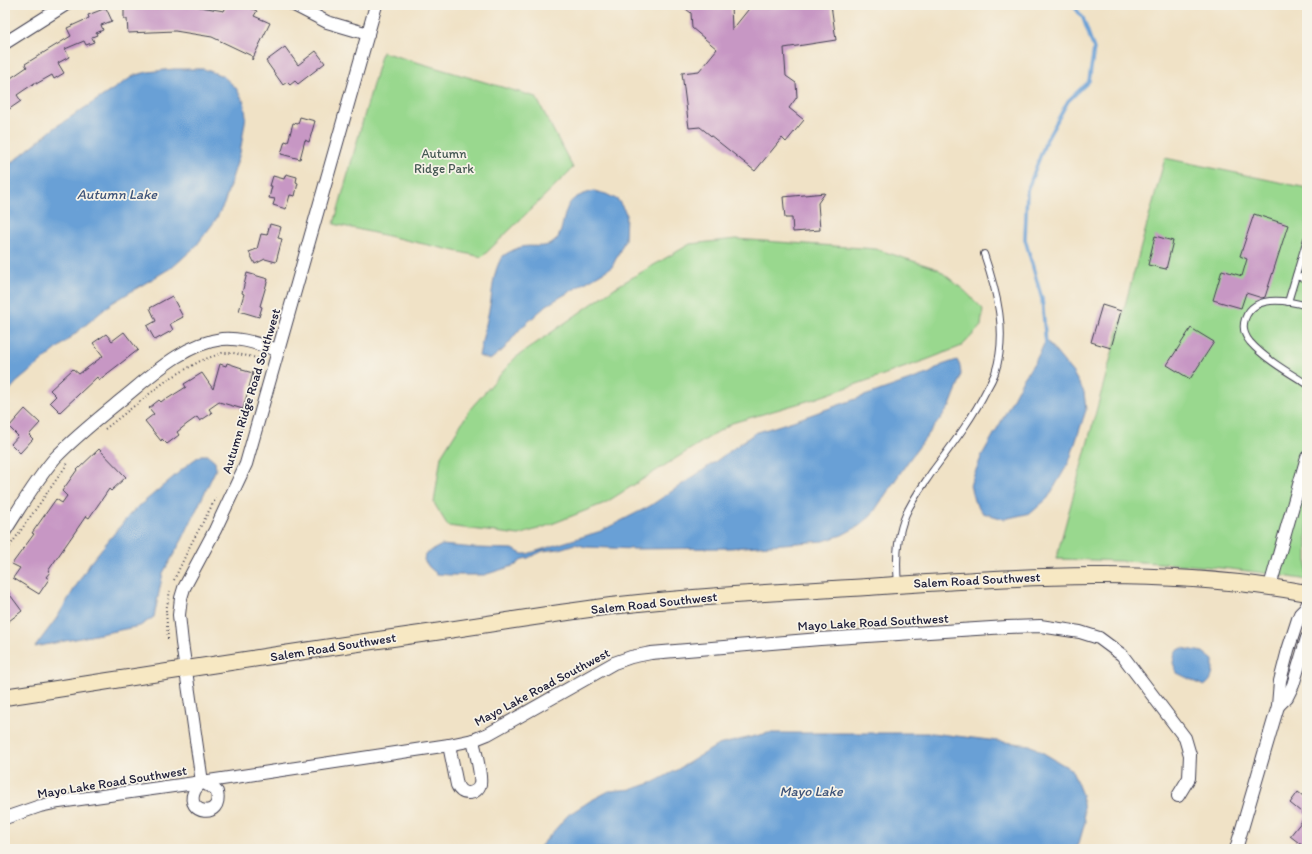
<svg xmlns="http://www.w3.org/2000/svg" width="1312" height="854" font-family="Itim,sans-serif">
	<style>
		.green { fill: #99d88e; stroke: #5e7d64 }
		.water { fill: #69a0d6; stroke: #466188 }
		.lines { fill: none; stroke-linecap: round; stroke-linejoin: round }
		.stream { stroke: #69a0d6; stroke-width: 3.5 }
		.building { fill: #c797c4 }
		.service-casing { stroke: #413f50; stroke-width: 8 }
		.minor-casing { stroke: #413f50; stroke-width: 14 }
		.secondary-casing { stroke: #413f50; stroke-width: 18 }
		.path { stroke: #413f50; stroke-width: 2; stroke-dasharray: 1 3; stroke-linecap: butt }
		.service { stroke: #fff; stroke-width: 6 }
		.minor { stroke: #fff; stroke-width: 12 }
		.secondary { stroke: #f7e8c3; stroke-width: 16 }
		.labels { text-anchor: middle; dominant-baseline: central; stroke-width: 3.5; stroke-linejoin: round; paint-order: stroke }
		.park-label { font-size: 13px; fill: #465954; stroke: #f7f3e8 }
		.street-label { font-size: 13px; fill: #22223b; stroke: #f7f3e8 }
		.water-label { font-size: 14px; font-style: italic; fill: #3e5479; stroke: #f7f3e8 }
	</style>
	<rect width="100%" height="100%" fill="#f7f3e8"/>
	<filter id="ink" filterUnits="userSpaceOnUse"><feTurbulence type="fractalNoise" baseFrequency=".025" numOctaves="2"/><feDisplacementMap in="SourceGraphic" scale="8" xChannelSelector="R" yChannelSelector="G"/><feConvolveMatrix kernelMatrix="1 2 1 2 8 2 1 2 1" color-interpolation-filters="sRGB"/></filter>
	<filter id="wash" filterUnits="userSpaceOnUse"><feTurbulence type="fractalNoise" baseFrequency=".012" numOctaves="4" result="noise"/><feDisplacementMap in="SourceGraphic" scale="16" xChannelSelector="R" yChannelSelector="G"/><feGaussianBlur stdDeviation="0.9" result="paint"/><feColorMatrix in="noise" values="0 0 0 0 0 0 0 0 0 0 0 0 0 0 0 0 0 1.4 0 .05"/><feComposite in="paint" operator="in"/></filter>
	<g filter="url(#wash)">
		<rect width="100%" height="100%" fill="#f0e2c6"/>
		<g class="green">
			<path d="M382,52l154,45 37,71 -91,89 -148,-33z"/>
			<path d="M1165,158l142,30v392c-82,-15 -167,-19 -251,-21z"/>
			<path d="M736,239l140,10 62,20 28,23 17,17 -2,17 -19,20 -36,14 -112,39 -82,24 -127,80 -61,24 -25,8 -71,-9 -14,-23 7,-47 30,-48 44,-50 101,-71 74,-43z"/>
		</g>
		<g class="water">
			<path d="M174,69h30l19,7 13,12 8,14 2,14 -6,37 -16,51 -9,17 -19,25 -22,20 -62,37 -95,79 -12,13v-227l52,-42 78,-51 13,-3z"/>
			<path d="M594,191l12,3 12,6 8,13 -1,27 -13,27 -65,38 -27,24 -16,20 -14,11 -11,-4c3,-17 8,-34 11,-51 3,-16 3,-34 12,-48 3,-3 11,-7 16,-9 12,-5 28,3 38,-8 3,-3 5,-9 6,-14 6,-25 7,-28 32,-35z"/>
			<path d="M1046,340l27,33 11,19 2,18 -17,52 -21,36 -17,15 -27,6 -21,-6 -9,-12 -4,-16 12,-30 20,-35 20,-39 14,-21z"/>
			<path d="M957,360l3,6 1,8 -2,9 -9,23 -41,54 -38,56 -12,10 -17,9 -18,6 -94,7 -96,1 -48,-2 -11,-3 -16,5 -16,2 -15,7 -5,1 -7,6 -32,10h-35l-12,-1 -8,-7 -5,-7 1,-6 17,-9 33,3 38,1 9,5h5l74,-23 49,-25 59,-40 46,-33 38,-12 137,-48 12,-8z"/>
			<path d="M201,455h7l7,6 1,8 -34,71 -19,33 -9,44 -14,9 -105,21 21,-28 34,-56 41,-50 60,-51z"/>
			<path d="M1182,648l21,4 10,8c0,12 1,20 -9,26l-27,-13 -4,-10 2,-11z"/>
			<path d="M768,733h164l98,12 42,25 10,25 3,27 -6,21 -4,6h-537l30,-34 22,-14 19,-10 24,-2 21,-7 21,-11 43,-26z"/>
		</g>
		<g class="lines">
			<path class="stream" d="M1046,344l-4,-45 -17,-60 2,-48 19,-50 22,-40 21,-20 5,-32 -11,-31 -10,-13"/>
		</g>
		<g id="blocks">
			<g class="building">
				<path d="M124,5h30v1l35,-1 35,6 3,-6h16l14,6 -3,5 16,7 -18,37v-4l-40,-19 -37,-6 -47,2 -1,-14h-3z"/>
				<path d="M681,5h50l1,25 20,-25h79l5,35 -52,8 2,28 10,7 1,14 -8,11 15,12 -18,22 -4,-4 -27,33 -55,-44 -11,1 -7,-55 17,-2 18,-22 -25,-21 -1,-15z"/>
				<path d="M106,8l6,13 -11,4 2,5 -7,3 1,2 -5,2 2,5 -8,3 -2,-4 -19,8 4,8 -11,6 6,10 -10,6 -2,-4 -16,9v-2l-19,13 4,6 -16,11v-30l22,-15 -2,-3 46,-28 -4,-8 22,-10 -1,-3z"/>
				<path d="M285,47l13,18 18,-14 9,12 -27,21 -3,-3 -5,4 -3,-3 -4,3 -17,-24z"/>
				<path d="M300,117l15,4 -6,21 -4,-2 -5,19 -19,-5 4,-13 3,1 5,-19 5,1z"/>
				<path d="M286,174l11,3 -1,5 2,1 -3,13 -5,-1 -4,14 -13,-4 2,-6 -6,-1 3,-12h-2l3,-10 11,3z"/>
				<path d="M825,193l-7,10 2,27 -27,2 -1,-14h-7l-2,-21z"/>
				<path d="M1254,214l34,11 -23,72 -3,1 -16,-5 -5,15 -28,-8 9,-30 20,6 5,-17 -7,-3z"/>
				<path d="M270,224l11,3 -3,11 4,1 -6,23 -11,-3 -10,5 -6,-12 8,-3 4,-15 6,1z"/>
				<path d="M1155,236l18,5 -7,28 -18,-4z"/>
				<path d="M247,273l21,6 -8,27 2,1 -3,10 -20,-6 5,-17 -2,-1z"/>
				<path d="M172,296l11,21 -13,7 3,6 -18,10 -8,-14 9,-5 -6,-13z"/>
				<path d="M1102,305l19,6 -10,37 -20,-6z"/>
				<path d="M1191,328l23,14 -24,37 -23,-14z"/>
				<path d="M124,332l14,18 -39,30 -2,-3 -37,35 -10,-10 6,-6 -6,-6 23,-21 6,5 24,-18 -10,-13 13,-9 6,7z"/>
				<path d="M227,363l15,5v2l11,3 -10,36 -24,-7 -10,7 3,4 -12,8 -3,-4 -10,7 -10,8 2,3 -12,9 -5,-5 -1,2 -16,-20 9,-7 -5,-6 10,-8 2,2 5,-4 1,1 19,-12 -2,-3 18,-11 11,16 7,-25 6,2z"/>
				<path d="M25,409l15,14 -11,12 4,4 -13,14 -9,-9 7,-8 -9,-9z"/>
				<path d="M99,449l27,28 -15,14 -2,-2 -20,29 -3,-2 -38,55 2,1 -4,5 3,2 -10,15 -26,-16 7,-10 -8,-4 22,-30 -2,-1 24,-34 6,4 5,-7 -5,-5 15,-21z"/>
				<path d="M5,588l17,23 -17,13z"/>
				<path d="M1298,792l9,7v50l-17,-13 16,-20 -16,-13z"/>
			</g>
		</g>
	</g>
	<g filter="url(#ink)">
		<use href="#blocks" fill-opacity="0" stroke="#413f50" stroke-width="1"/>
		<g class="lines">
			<g class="service-casing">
				<g id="service">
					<path d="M1296,276l11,3"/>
					<path d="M1288,302l19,-63"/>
					<path d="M1307,306c-21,-6 -53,-12 -62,13 -3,9 0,17 5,23 15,17 38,30 57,42"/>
					<path d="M898,584c-2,-22 -2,-43 6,-65 6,-17 18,-32 28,-47 20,-27 40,-53 55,-83 3,-5 6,-11 8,-16 13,-40 2,-81 -11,-119"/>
				</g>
			</g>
			<g class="minor-casing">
				<g id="minor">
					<path d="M294,5l33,17 41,12"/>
					<path d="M5,43l60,-38"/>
					<path d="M5,531c16,-25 31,-51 50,-73 20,-21 44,-40 66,-58 30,-24 62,-56 101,-61 19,-2 38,6 56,11"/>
					<path d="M1270,586l37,-129"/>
					<path d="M1278,706l9,-9 6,-12 14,-47"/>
					<path d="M449,745l8,40c2,5 5,8 11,8 6,0 11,-4 12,-9 2,-10 -5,-33 -7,-44"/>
					<path d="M202,782l-20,-139 -3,-28 2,-17 3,-10 31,-58 31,-66 130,-459"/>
					<path d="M202,782l11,6 4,4c6,28 -32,22 -23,0 1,-4 5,-7 8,-10z"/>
					<path d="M5,818l35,-12 19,-4 143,-20 247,-37 24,-5 15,-6 126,-71 17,-6 20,-4 169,-14 187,-12 33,-1 40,6 19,6 23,17 63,83 5,17 -1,23 -11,18"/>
					<path d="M1236,849l42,-143 2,-25 8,-31 10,-31 2,-5 6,-6 1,-3"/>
				</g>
			</g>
			<g class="secondary-casing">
				<path id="secondary" d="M5,697c143,-22 286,-45 430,-65 58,-9 117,-18 176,-26 85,-10 171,-14 256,-19 147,-10 294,-21 440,6"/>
			</g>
			<g class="path">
				<path d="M105,429l62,-49 33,-19 22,-8h11l29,6"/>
				<path d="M238,445l4,-17"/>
				<path d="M5,553l63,-90"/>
				<path d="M174,580l16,-34 26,-48"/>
				<path d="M168,639l-2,-28 4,-20"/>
			</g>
			<use href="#service" class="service"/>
			<use href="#minor" class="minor"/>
			<use href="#secondary" class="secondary"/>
		</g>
	</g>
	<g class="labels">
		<g class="park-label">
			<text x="444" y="153">Autumn<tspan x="444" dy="15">Ridge Park</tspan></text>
		</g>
		<g class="street-label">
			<text transform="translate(251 391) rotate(-73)">Autumn Ridge Road Southwest</text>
			<text transform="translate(977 580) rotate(-3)">Salem Road Southwest</text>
			<text transform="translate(654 603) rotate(-6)">Salem Road Southwest</text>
			<text transform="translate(873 622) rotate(-3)">Mayo Lake Road Southwest</text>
			<text transform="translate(333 647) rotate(-9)">Salem Road Southwest</text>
			<text transform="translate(542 687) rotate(-28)">Mayo Lake Road Southwest</text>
			<text transform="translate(112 782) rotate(-9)">Mayo Lake Road Southwest</text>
		</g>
		<g class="water-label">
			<text x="117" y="194">Autumn Lake</text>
			<text x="811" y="791">Mayo Lake</text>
		</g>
	</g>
	<rect width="1312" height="854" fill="none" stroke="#f7f3e8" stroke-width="20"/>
</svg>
